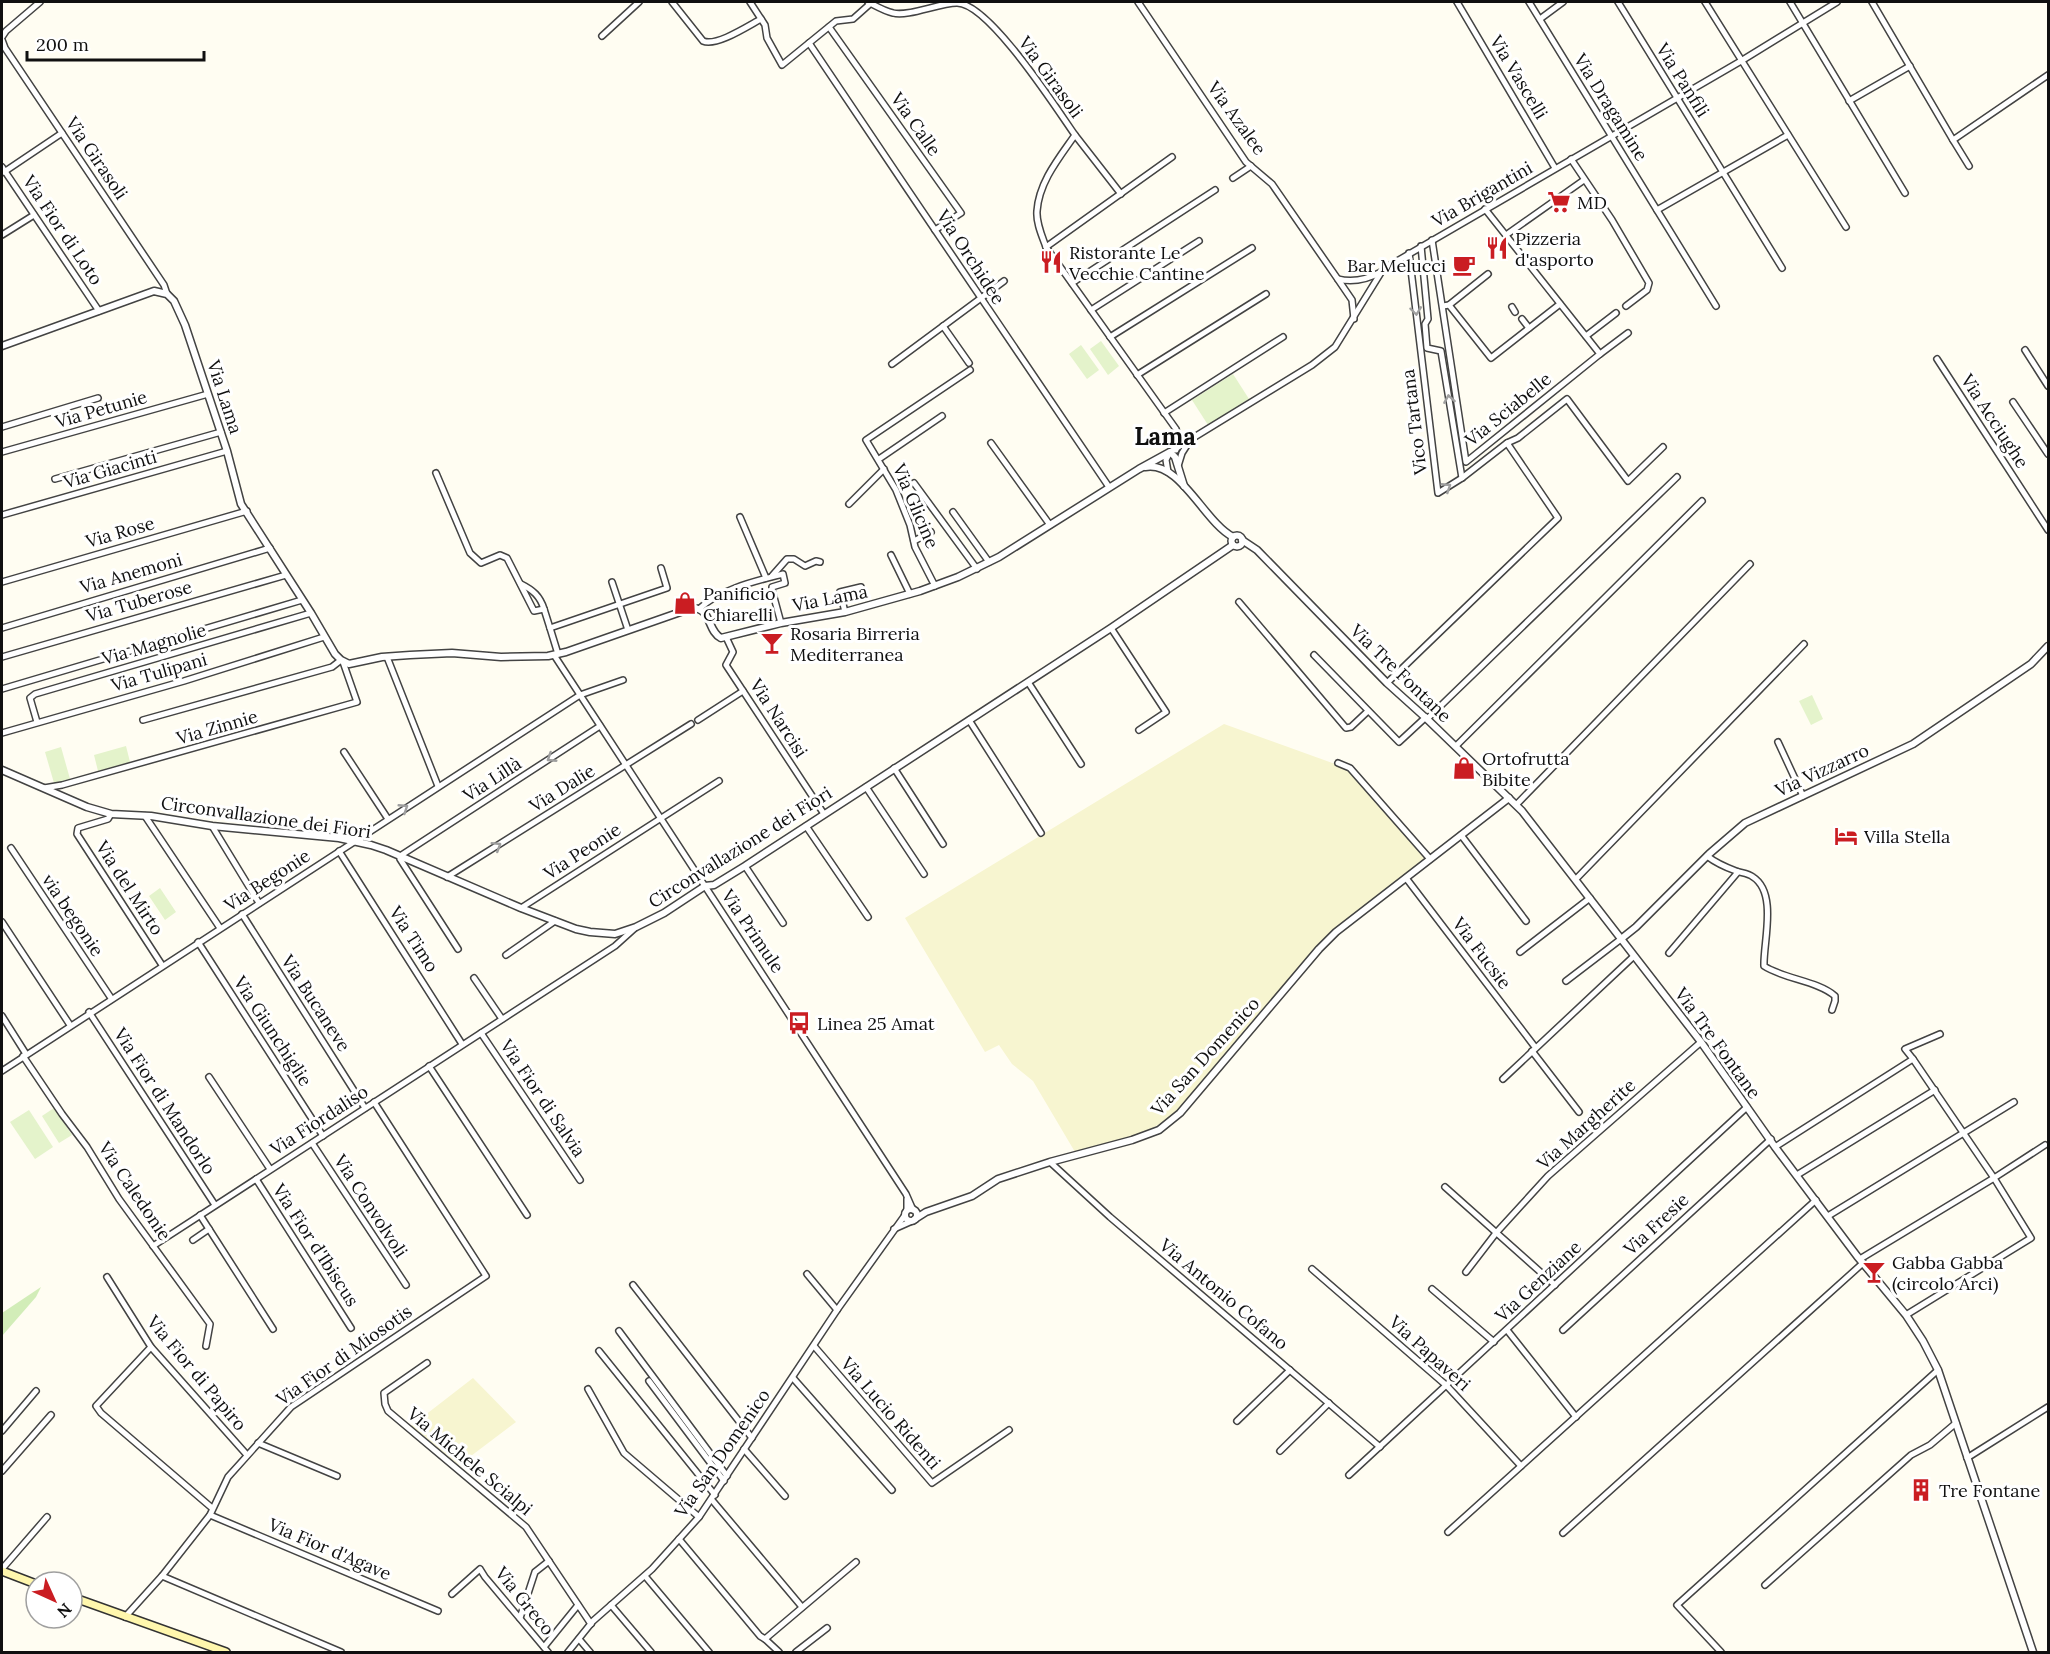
<svg xmlns="http://www.w3.org/2000/svg" width="2050" height="1654" font-family="Lora,serif">
	<style>
		.farmland { fill: #f7f5d0 }
		.green { fill: #d2edb8 }
		.pitch { fill: #e4f3cb }
		.lines { fill: none; stroke-linecap: round; stroke-linejoin: round }
		.minor-casing { stroke: #434343; stroke-width: 8 }
		.tertiary-casing { stroke: #434343; stroke-width: 9 }
		.secondary-casing { stroke: #323232; stroke-width: 10 }
		.minor { stroke: #fff; stroke-width: 5 }
		.tertiary { stroke: #fff; stroke-width: 6 }
		.secondary { stroke: #fff7ad; stroke-width: 7 }
		.oneway { stroke: #9f9f9f }
		.labels { text-anchor: middle; dominant-baseline: central; stroke-width: 6; stroke-linejoin: round; paint-order: stroke }
		.street-label { font-size: 18px; fill: #101010; stroke: #fff }
		.poi-label { font-size: 18px; fill: #101010; stroke: #fff; text-anchor: start }
		.district-label { font-size: 24px; font-weight: bold; fill: #101010; stroke: #fff }
	</style>
	<rect width="100%" height="100%" fill="#fffdf2"/>
	<g class="farmland">
		<path d="M1224,724l125,45 77,90 -97,75 -137,161 -22,23 -26,15 -69,19 -42,-71 -21,-17 -13,-19 -14,7 -80,-134z"/>
		<path d="M473,1378l43,44 -57,43 -48,-39z"/>
	</g>
	<path class="green" d="M41,1287l-5,10 -34,39v-23z"/>
	<g class="pitch">
		<path d="M1101,341l18,25 -11,9 -18,-26z"/>
		<path d="M1081,345l18,25 -12,9 -18,-25z"/>
		<path d="M1233,374l16,25 -41,26 -16,-25z"/>
		<path d="M1812,695l11,24 -12,6 -12,-24z"/>
		<path d="M126,746l4,16 -32,9 -4,-16z"/>
		<path d="M61,747l9,32 -16,4 -9,-31z"/>
		<path d="M160,888l16,24 -11,8 -16,-24z"/>
		<path d="M54,1108l18,27 -13,8 -17,-27z"/>
		<path d="M29,1110l24,37 -18,12 -25,-37z"/>
	</g>
	<g class="lines">
		<g class="minor-casing">
			<g id="minor">
				<path d="M672,2l31,39c13,6 45,-15 58,-22"/>
				<path d="M750,2l15,23 2,13 15,27 54,-44 17,-2 18,-16"/>
				<path d="M868,2c8,4 16,9 25,11 15,4 46,-10 64,-10 32,0 99,105 118,132 -16,23 -36,47 -38,76 -1,12 5,25 9,36l130,182 3,10 -3,11"/>
				<path d="M1138,2l108,160 26,22 65,94 15,22 2,19"/>
				<path d="M1457,2l98,166"/>
				<path d="M1529,2l187,304"/>
				<path d="M1618,2l164,266"/>
				<path d="M1705,2l141,225"/>
				<path d="M1790,2l115,191"/>
				<path d="M1872,2l81,138 95,-65"/>
				<path d="M1540,19l23,-17"/>
				<path d="M829,27l132,186 -26,17"/>
				<path d="M602,36l37,-34"/>
				<path d="M2,37l4,-6 34,-29"/>
				<path d="M2,40l3,8 159,237 3,9"/>
				<path d="M809,43c100,148 199,297 300,444"/>
				<path d="M1849,101l61,-35"/>
				<path d="M1075,135l46,59"/>
				<path d="M1953,140l16,26"/>
				<path d="M1571,159l41,61 37,63 -2,7 -21,16"/>
				<path d="M2,167l97,144"/>
				<path d="M4,172l58,-39"/>
				<path d="M1233,178l18,-12"/>
				<path d="M1657,210l131,-75"/>
				<path d="M2,235l32,-20"/>
				<path d="M1506,235l78,-55"/>
				<path d="M1432,240l34,222 134,-108 -115,-145"/>
				<path d="M1421,246l7,73 -3,5 2,24 14,3 21,127"/>
				<path d="M1046,247l126,-90"/>
				<path d="M1409,253l29,240 24,-15 45,-35 11,-5 49,-39 61,82 35,-34"/>
				<path d="M1338,279c15,4 30,0 43,-7"/>
				<path d="M1072,283l143,-93"/>
				<path d="M1449,305l39,-31"/>
				<path d="M1443,306l6,-1 42,53 69,-54"/>
				<path d="M1512,307l3,5"/>
				<path d="M1091,310l108,-69"/>
				<path d="M1522,319l7,9"/>
				<path d="M943,326l26,37"/>
				<path d="M1586,336l30,-23"/>
				<path d="M1110,337l142,-89"/>
				<path d="M2025,350l23,36"/>
				<path d="M1600,354l28,-21"/>
				<path d="M1937,359l111,171"/>
				<path d="M892,364l112,-83"/>
				<path d="M1137,375l129,-81"/>
				<path d="M2013,402l35,52"/>
				<path d="M1164,413l119,-76"/>
				<path d="M2,427l96,-29"/>
				<path d="M991,443l59,82"/>
				<path d="M2,452l206,-58"/>
				<path d="M879,459l63,-43"/>
				<path d="M1178,466l4,-13 7,-11"/>
				<path d="M1168,472l-2,-12 4,-8 142,-87 23,-18 47,-76 10,-7 349,-203 96,-59"/>
				<path d="M436,473l34,80 11,10 19,-8 7,3 27,53 10,-2 6,19"/>
				<path d="M55,479l166,-47"/>
				<path d="M914,483l63,86"/>
				<path d="M849,504l35,-35"/>
				<path d="M953,512l36,50"/>
				<path d="M2,515l225,-64"/>
				<path d="M740,517l26,61"/>
				<path d="M914,541l17,-9"/>
				<path d="M891,555l19,39"/>
				<path d="M772,576l15,-17h7l11,7 11,-5 4,1"/>
				<path d="M2,582l245,-71"/>
				<path d="M612,582l16,48"/>
				<path d="M521,584c12,6 19,12 23,25"/>
				<path d="M935,586l-20,-39 -5,-22 -14,-35 -30,-50 104,-70"/>
				<path d="M1239,602l107,126 5,-1 17,-16"/>
				<path d="M699,609c21,-20 57,-28 84,-35l2,9 -13,4v3l9,33"/>
				<path d="M845,612l-5,-20 21,-5"/>
				<path d="M2,628l268,-80"/>
				<path d="M1111,628l55,84 -27,18"/>
				<path d="M726,637l7,15 -7,13 98,149"/>
				<path d="M558,654l-8,-26 117,-40 -6,-20"/>
				<path d="M554,655l352,539 7,16"/>
				<path d="M1314,655l85,87 27,-25"/>
				<path d="M2,657l284,-82"/>
				<path d="M387,657l51,129"/>
				<path d="M1028,682l53,82"/>
				<path d="M1387,683l171,-165 -51,-75"/>
				<path d="M2,689l300,-89"/>
				<path d="M1427,719l250,-242"/>
				<path d="M143,720l189,-53 9,-7"/>
				<path d="M698,720l45,-29"/>
				<path d="M969,720l72,113"/>
				<path d="M37,722l-7,-24 5,-4 276,-81"/>
				<path d="M2,733l182,-52 140,-44"/>
				<path d="M1778,742l25,54"/>
				<path d="M1456,746l246,-245"/>
				<path d="M344,752l44,67"/>
				<path d="M1338,763l12,5 80,91"/>
				<path d="M894,768l49,76"/>
				<path d="M866,787l58,87"/>
				<path d="M44,788l18,-3 295,-83 -14,-40"/>
				<path d="M1516,805l234,-241"/>
				<path d="M111,814l-3,5 -30,9 -1,6 85,131"/>
				<path d="M145,816l75,112"/>
				<path d="M212,826l47,77"/>
				<path d="M806,826l62,91"/>
				<path d="M1461,835l65,86"/>
				<path d="M11,848l100,150"/>
				<path d="M339,851l123,193"/>
				<path d="M1707,856c9,7 18,11 29,15 5,2 12,2 17,6 25,16 10,66 11,89 20,13 54,15 71,30v5l-3,9"/>
				<path d="M745,866l38,57"/>
				<path d="M447,877l244,-153"/>
				<path d="M1406,878l129,169"/>
				<path d="M1576,879l228,-235"/>
				<path d="M521,908l198,-127"/>
				<path d="M242,914l123,194"/>
				<path d="M2,922l68,103"/>
				<path d="M198,942l125,194"/>
				<path d="M458,949l-58,-90v-3l200,-130"/>
				<path d="M1520,952l70,-54"/>
				<path d="M1669,953l69,-81"/>
				<path d="M506,955l49,-34"/>
				<path d="M474,978l28,41"/>
				<path d="M1566,981l55,-42"/>
				<path d="M89,1012l126,193"/>
				<path d="M2,1016l24,38"/>
				<path d="M481,1033l99,147"/>
				<path d="M1532,1051l47,61"/>
				<path d="M23,1056l39,58 25,33 32,52 91,125 -4,22"/>
				<path d="M429,1066l98,149"/>
				<path d="M2,1071l578,-376 43,-15"/>
				<path d="M209,1077l61,92"/>
				<path d="M1503,1079l131,-123"/>
				<path d="M312,1143l94,142"/>
				<path d="M1775,1147l138,-88 -8,-10 35,-15"/>
				<path d="M1050,1162l60,55 270,230"/>
				<path d="M1797,1175l138,-85"/>
				<path d="M256,1179l95,149"/>
				<path d="M1445,1187l110,98"/>
				<path d="M907,1199v11"/>
				<path d="M200,1215l73,114"/>
				<path d="M1828,1216l186,-114"/>
				<path d="M894,1229l18,-8"/>
				<path d="M193,1240l16,-11"/>
				<path d="M153,1246l462,-300 20,-18"/>
				<path d="M1860,1259l134,-81 51,-33"/>
				<path d="M1312,1269l135,117 74,80"/>
				<path d="M1466,1272l30,-39 52,-57 153,-134"/>
				<path d="M807,1274l30,36"/>
				<path d="M107,1277l44,70 96,108"/>
				<path d="M633,1285l119,153"/>
				<path d="M1432,1289l62,53"/>
				<path d="M1906,1315l125,-77 -37,-60 -81,-119"/>
				<path d="M1507,1330l69,87"/>
				<path d="M1563,1330l208,-191"/>
				<path d="M619,1331l108,145"/>
				<path d="M814,1346l118,137 77,-53"/>
				<path d="M151,1347l-55,59 5,7 111,95"/>
				<path d="M599,1351l116,144"/>
				<path d="M427,1363l-43,30 1,11 3,7 138,116 65,97"/>
				<path d="M793,1378l99,112"/>
				<path d="M649,1381l75,100"/>
				<path d="M588,1389l36,64 75,64"/>
				<path d="M1237,1421l53,-51"/>
				<path d="M2,1431l34,-40"/>
				<path d="M258,1443l79,33"/>
				<path d="M744,1449l41,47"/>
				<path d="M1280,1451l49,-48"/>
				<path d="M1967,1458l81,-51"/>
				<path d="M2,1471l49,-56"/>
				<path d="M1349,1475l398,-368"/>
				<path d="M712,1500l90,107"/>
				<path d="M210,1515l228,96"/>
				<path d="M1448,1532l368,-332"/>
				<path d="M1563,1533l300,-270"/>
				<path d="M679,1539l81,97 5,3 91,-77"/>
				<path d="M2,1569l45,-52"/>
				<path d="M162,1576l179,76"/>
				<path d="M645,1576l64,76"/>
				<path d="M1765,1585l146,-130 19,-10 26,-22"/>
				<path d="M452,1594l28,-25 5,8 63,75"/>
				<path d="M611,1605l40,47"/>
				<path d="M125,1617l37,-41 48,-61 18,-38 63,-70 195,-131 -112,-174"/>
				<path d="M520,1618l15,-46 14,-11"/>
				<path d="M579,1639l11,13"/>
				<path d="M765,1639l14,13"/>
				<path d="M544,1647l34,-42"/>
				<path d="M568,1652l25,-31 59,-52 47,-52 138,-207 68,-95"/>
				<path d="M796,1652l31,-24"/>
				<path d="M1721,1652l-44,-47 261,-235"/>
			</g>
		</g>
		<g class="tertiary-casing">
			<g id="tertiary">
				<path d="M2,346l152,-55 13,3 7,7 11,24 42,126 14,53 70,109 24,41 6,6 8,4 33,-7 28,-2 42,-2 49,4 47,-1 18,-4 126,-44c20,0 15,23 29,30l60,-15 64,-11 75,-21 38,-14 41,-20 140,-88 31,-17 5,5 9,29"/>
				<path d="M1145,467c35,-7 59,55 88,70"/>
				<circle cx="1237" cy="541" r="5.5"/>
				<path d="M1242,540l15,10 130,133 40,36 95,92 179,231 74,105 82,109 49,59 17,26 15,29 95,282"/>
				<path d="M2,770l85,37 24,7 40,2 61,10 127,12 32,7 15,5 135,58 55,21 14,3 25,2 21,-7 28,-14 41,-27 9,-1 31,-19 366,-238 122,-83"/>
				<path d="M1621,939l15,-12 73,-73 36,-31 168,-79 118,-80 17,-18"/>
				<circle cx="911" cy="1215" r="6"/>
				<path d="M915,1219l11,-7 46,-16 26,-17 52,-17 82,-22 27,-10 21,-17 139,-164 17,-17 173,-134"/>
			</g>
		</g>
		<g class="secondary-casing">
			<g id="secondary">
				<path d="M2,1571l34,13"/>
				<path d="M72,1597l154,55"/>
			</g>
		</g>
		<use href="#minor" class="minor"/>
		<use href="#tertiary" class="tertiary"/>
		<use href="#secondary" class="secondary"/>
	</g>
	<defs><path id="oneway-chevron" d="M-2-3.5L2.5 0L-2 3.5" fill="none" stroke-width="1.6" stroke-linecap="round" stroke-linejoin="round" transform="scale(1.5)"/></defs>
	<g class="oneway">
		<use href="#oneway-chevron" transform="translate(1416 311) rotate(83)"/>
		<use href="#oneway-chevron" transform="translate(1449 399) rotate(-99)"/>
		<use href="#oneway-chevron" transform="translate(1447 487) rotate(-33)"/>
		<use href="#oneway-chevron" transform="translate(551 758) rotate(147)"/>
		<use href="#oneway-chevron" transform="translate(404 808) rotate(-33)"/>
		<use href="#oneway-chevron" transform="translate(497 846) rotate(-32)"/>
	</g>
	<defs>
		<g id="supermarket-bare" transform="scale(1.8)"><path d="M-6-5.5h2.5l.6 2H6L4.5 2H-2.5L-4.4-4H-6ZM-1.5 3.2a1.3 1.3 0 1 0 .1 0ZM3 3.2a1.3 1.3 0 1 0 .1 0Z" fill="#ca1d22" stroke="#fff" stroke-width="2.5" paint-order="stroke"/></g>
		<g id="restaurant-bare" transform="scale(1.8)"><path d="M-5-6h1v4h1v-4h1v4h1v-4h1v5L-1.5 .5V6h-2V.5L-5-1ZM5-6V6H3V1.5H1.5Q1.5-4 5-6Z" fill="#ca1d22" stroke="#fff" stroke-width="2.5" paint-order="stroke"/></g>
		<g id="cafe-bare" transform="scale(1.8)"><path d="M-5.5-4.5H6V0H3Q3 3.5 0 3.5H-2.5Q-5.5 3.5-5.5 0ZM3-3.2v2h1.7v-2ZM-6 4.5H4V6H-6Z" fill="#ca1d22" stroke="#fff" stroke-width="2.5" paint-order="stroke"/></g>
		<g id="shop-bare" transform="scale(1.8)"><path d="M-5-2.5h2.3a2.7 3.5 0 0 1 5.4 0H5L5.5 6h-11ZM-1.5-2.5h3a1.5 2.3 0 0 0-3 0Z" fill="#ca1d22" stroke="#fff" stroke-width="2.5" paint-order="stroke"/></g>
		<g id="bar-bare" transform="scale(1.8)"><path d="M-6-5H6L.8 .8V4.5H3.5V6h-7V4.5H-.8V.8Z" fill="#ca1d22" stroke="#fff" stroke-width="2.5" paint-order="stroke"/></g>
		<g id="hotel-bare" transform="scale(1.8)"><path d="M-6-4.5h1.5V1H6V5H4.5V3h-9V5H-6ZM-4 0a1.8 1.8 0 1 1 3.6 0ZM.5 0V-2.5h3Q6-2.5 6 0Z" fill="#ca1d22" stroke="#fff" stroke-width="2.5" paint-order="stroke"/></g>
		<g id="bus-bare" transform="scale(1.8)"><path d="M-5-6H5V4H4V6H2V4H-2V6H-4V4H-5ZM-3.5-4V0h7V-4ZM-3.5 1.2v1.5H-2V1.2ZM2 1.2v1.5H3.5V1.2Z" fill="#ca1d22" stroke="#fff" stroke-width="2.5" paint-order="stroke"/></g>
		<g id="building-bare" transform="scale(1.8)"><path d="M-4-6H4V6H1V3H-1V6H-4ZM-2.5-4.3h1.7v1.8h-1.7ZM.8-4.3h1.7v1.8H.8ZM-2.5-1h1.7V.8h-1.7ZM.8-1h1.7V.8H.8Z" fill="#ca1d22" stroke="#fff" stroke-width="2.5" paint-order="stroke"/></g>
	</defs>
	<g fill-rule="evenodd">
		<use href="#supermarket-bare" x="1559" y="202"/>
		<use href="#restaurant-bare" x="1497" y="248"/>
		<use href="#restaurant-bare" x="1051" y="262"/>
		<use href="#cafe-bare" x="1464" y="265"/>
		<use href="#shop-bare" x="685" y="603"/>
		<use href="#bar-bare" x="772" y="643"/>
		<use href="#shop-bare" x="1464" y="768"/>
		<use href="#hotel-bare" x="1846" y="836"/>
		<use href="#bus-bare" x="799" y="1023"/>
		<use href="#bar-bare" x="1874" y="1272"/>
		<use href="#building-bare" x="1921" y="1490"/>
	</g>
	<g class="labels">
		<g class="street-label">
			<text transform="translate(1051 77) rotate(54)">Via Girasoli</text>
			<text transform="translate(1519 77) rotate(59)">Via Vascelli</text>
			<text transform="translate(1683 80) rotate(58)">Via Panfili</text>
			<text transform="translate(1611 107) rotate(58)">Via Dragamine</text>
			<text transform="translate(1237 118) rotate(54)">Via Azalee</text>
			<text transform="translate(916 124) rotate(55)">Via Calle</text>
			<text transform="translate(97 158) rotate(56)">Via Girasoli</text>
			<text transform="translate(1482 194) rotate(-30)">Via Brigantini</text>
			<text transform="translate(63 230) rotate(56)">Via Fior di Loto</text>
			<text transform="translate(971 257) rotate(57)">Via Orchidee</text>
			<text transform="translate(225 397) rotate(72)">Via Lama</text>
			<text transform="translate(101 409) rotate(-16)">Via Petunie</text>
			<text transform="translate(1508 409) rotate(-39)">Via Sciabelle</text>
			<text transform="translate(1995 421) rotate(57)">Via Acciughe</text>
			<text transform="translate(1414 422) rotate(-97)">Vico Tartana</text>
			<text transform="translate(110 469) rotate(-16)">Via Giacinti</text>
			<text transform="translate(916 506) rotate(67)">Via Glicine</text>
			<text transform="translate(120 532) rotate(-16)">Via Rose</text>
			<text transform="translate(131 573) rotate(-16)">Via Anemoni</text>
			<text transform="translate(830 598) rotate(-11)">Via Lama</text>
			<text transform="translate(139 601) rotate(-16)">Via Tuberose</text>
			<text transform="translate(154 644) rotate(-16)">Via Magnolie</text>
			<text transform="translate(159 672) rotate(-16)">Via Tulipani</text>
			<text transform="translate(1401 673) rotate(44)">Via Tre Fontane</text>
			<text transform="translate(779 718) rotate(57)">Via Narcisi</text>
			<text transform="translate(217 727) rotate(-16)">Via Zinnie</text>
			<text transform="translate(1822 770) rotate(-25)">Via Vizzarro</text>
			<text transform="translate(492 779) rotate(-33)">Via Lillà</text>
			<text transform="translate(562 788) rotate(-32)">Via Dalie</text>
			<text transform="translate(266 817) rotate(8)">Circonvallazione dei Fiori</text>
			<text transform="translate(740 847) rotate(-32)">Circonvallazione dei Fiori</text>
			<text transform="translate(582 851) rotate(-33)">Via Peonie</text>
			<text transform="translate(267 880) rotate(-33)">Via Begonie</text>
			<text transform="translate(130 888) rotate(57)">Via del Mirto</text>
			<text transform="translate(73 915) rotate(56)">via begonie</text>
			<text transform="translate(753 931) rotate(56)">Via Primule</text>
			<text transform="translate(414 939) rotate(57)">Via Timo</text>
			<text transform="translate(1482 953) rotate(53)">Via Fucsie</text>
			<text transform="translate(316 1003) rotate(57)">Via Bucaneve</text>
			<text transform="translate(273 1031) rotate(57)">Via Giunchiglie</text>
			<text transform="translate(1718 1043) rotate(54)">Via Tre Fontane</text>
			<text transform="translate(1205 1056) rotate(-48)">Via San Domenico</text>
			<text transform="translate(543 1098) rotate(56)">Via Fior di Salvia</text>
			<text transform="translate(165 1101) rotate(57)">Via Fior di Mandorlo</text>
			<text transform="translate(319 1120) rotate(-33)">Via Fiordaliso</text>
			<text transform="translate(1586 1124) rotate(-42)">Via Margherite</text>
			<text transform="translate(135 1191) rotate(56)">Via Caledonie</text>
			<text transform="translate(371 1206) rotate(57)">Via Convolvoli</text>
			<text transform="translate(1656 1224) rotate(-43)">Via Fresie</text>
			<text transform="translate(316 1245) rotate(57)">Via Fior d'Ibiscus</text>
			<text transform="translate(1538 1281) rotate(-43)">Via Genziane</text>
			<text transform="translate(1224 1294) rotate(40)">Via Antonio Cofano</text>
			<text transform="translate(1430 1353) rotate(42)">Via Papaveri</text>
			<text transform="translate(344 1355) rotate(-35)">Via Fior di Miosotis</text>
			<text transform="translate(197 1373) rotate(50)">Via Fior di Papiro</text>
			<text transform="translate(891 1413) rotate(49)">Via Lucio Ridenti</text>
			<text transform="translate(722 1453) rotate(-55)">Via San Domenico</text>
			<text transform="translate(470 1461) rotate(40)">Via Michele Scialpi</text>
			<text transform="translate(330 1549) rotate(23)">Via Fior d'Agave</text>
			<text transform="translate(525 1601) rotate(51)">Via Greco</text>
		</g>
		<g class="poi-label">
			<text x="1577" y="202">MD</text>
			<text x="1515" y="238">Pizzeria<tspan x="1515" dy="21">d'asporto</tspan></text>
			<text x="1069" y="252">Ristorante Le<tspan x="1069" dy="21">Vecchie Cantine</tspan></text>
			<text x="1446" y="265" text-anchor="end">Bar Melucci</text>
			<text x="703" y="593">Panificio<tspan x="703" dy="21">Chiarelli</tspan></text>
			<text x="790" y="633">Rosaria Birreria<tspan x="790" dy="21">Mediterranea</tspan></text>
			<text x="1482" y="758">Ortofrutta<tspan x="1482" dy="21">Bibite</tspan></text>
			<text x="1864" y="836">Villa Stella</text>
			<text x="817" y="1023">Linea 25 Amat</text>
			<text x="1892" y="1262">Gabba Gabba<tspan x="1892" dy="21">(circolo Arci)</tspan></text>
			<text x="1939" y="1490">Tre Fontane</text>
		</g>
		<g class="district-label">
			<text x="1165" y="436">Lama</text>
		</g>
	</g>
	<rect width="2050" height="1654" fill="none" stroke="#101010" stroke-width="6"/>
	<g transform="translate(54 1600) rotate(135)"><circle r="28" fill="#ffffff" stroke="#9f9f9f" stroke-width="1.5"/>
	<path d="M0-4.5L10 22L0 15L-10 22Z" fill="#ca1d22"/>
	<text y="-9" font-size="16" font-weight="bold" text-anchor="middle" fill="#101010">N</text>
	</g>
	<path d="M27 51v9h177v-9" fill="none" stroke="#101010" stroke-width="3"/>
	<text x="36" y="51" font-size="18" fill="#101010" stroke="#ffffff" stroke-width="4.5" paint-order="stroke">200 m</text>
</svg>
